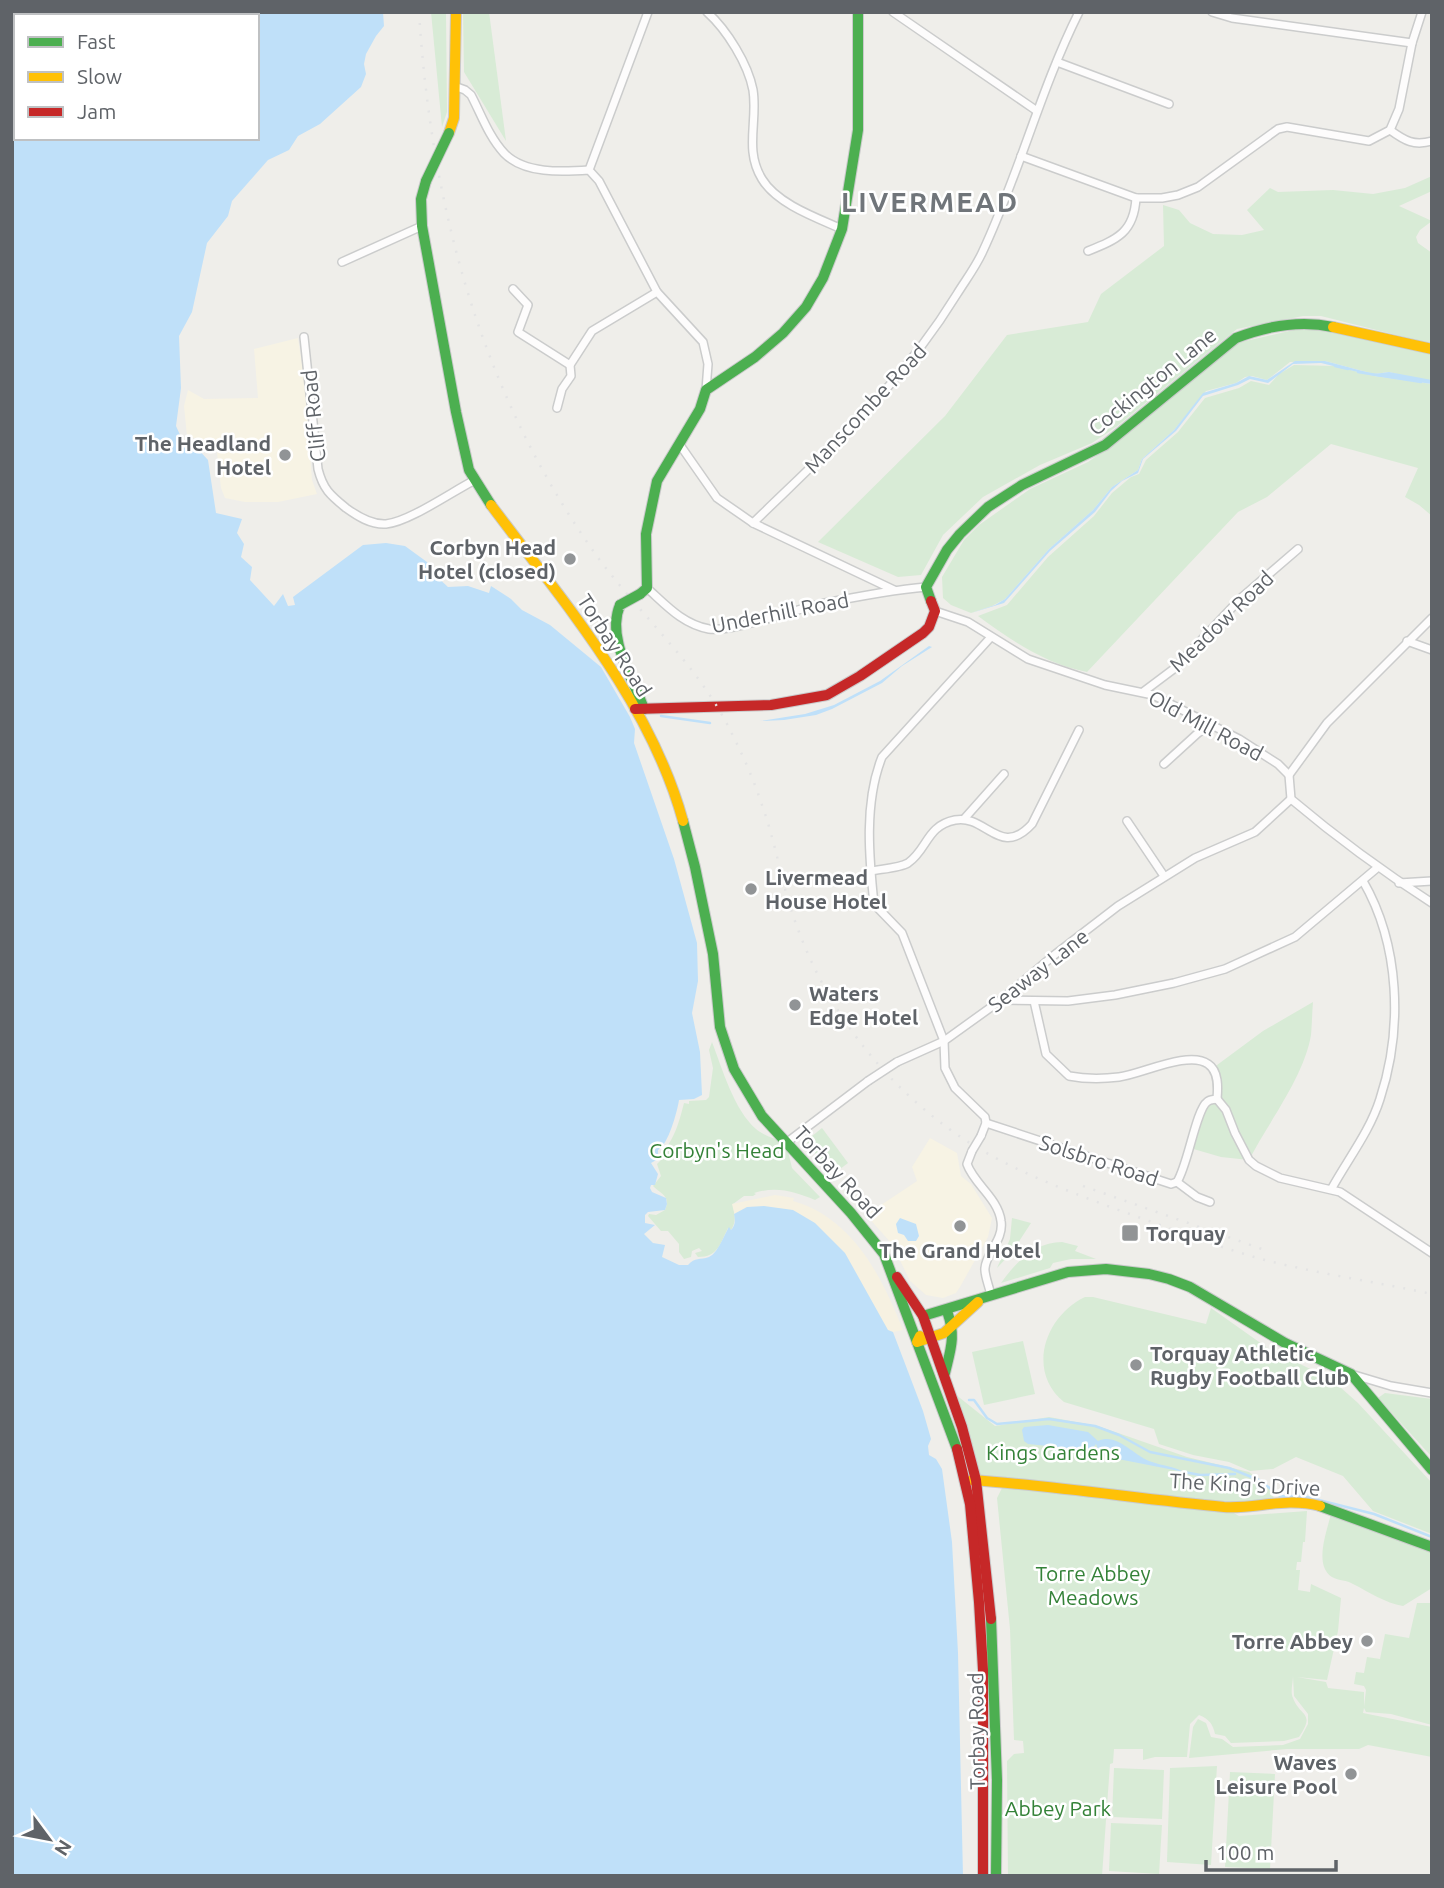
<svg xmlns="http://www.w3.org/2000/svg" width="1444" height="1888" font-family="Ubuntu,sans-serif">
	<style>
		.commercial { fill: #f7f3e4 }
		.green { fill: #d8ebd6 }
		.sand { fill: #f6f1e1 }
		.water { fill: #bfe0f9; fill-rule: evenodd }
		.lines { fill: none; stroke-linecap: round; stroke-linejoin: round }
		.stream { stroke: #bfe0f9; stroke-width: 2.5 }
		.street-casing { stroke: #cbcccc; stroke-width: 10 }
		.fast-casing { stroke: #cacacb; stroke-width: 12 }
		.slow-casing { stroke: #cacacb; stroke-width: 12 }
		.jam-casing { stroke: #cacacb; stroke-width: 12 }
		.street { stroke: #fdfcfc; stroke-width: 7 }
		.fast { stroke: #4caf50; stroke-width: 10 }
		.slow { stroke: #ffc107; stroke-width: 10 }
		.jam { stroke: #c62828; stroke-width: 10 }
		.rail { stroke: #e4e4e4; stroke-width: 2.5; stroke-dasharray: 2 9; stroke-linecap: butt }
		.street-bridge-casing { stroke: #cbcccc; stroke-width: 10; stroke-linecap: butt }
		.fast-bridge-casing { stroke: #cacacb; stroke-width: 12; stroke-linecap: butt }
		.street-bridge { stroke: #fdfcfc; stroke-width: 7 }
		.fast-bridge { stroke: #4caf50; stroke-width: 10 }
		.poi-dot { fill: #919496; stroke: #fff; stroke-width: 2.5 }
		.labels { text-anchor: middle; dominant-baseline: central; stroke-width: 5; stroke-linejoin: round; paint-order: stroke }
		.street-label { font-size: 21px; fill: #5f6368; stroke: #fff }
		.poi-label { font-size: 21px; font-weight: bold; fill: #5f6368; stroke: #fff; text-anchor: end }
		.park-label { font-size: 21px; fill: #348238; stroke: #fff }
		.district-label { font-size: 28px; font-weight: bold; letter-spacing: 2px; fill: #70757a; stroke: #fff }
	</style>
	<rect width="100%" height="100%" fill="#efeeea"/>
	<g class="commercial">
		<path d="M298,338l6,39 8,103 5,14 -39,8h-33l-20,-4 -4,-10 -5,-44 -6,-5h-12l-11,-3 -3,-30 4,-16 16,9 54,-1 -4,-49z"/>
		<path d="M930,1138l27,15 4,23 10,8 21,34 -4,19 -28,50 -4,6 -13,5 -17,-3 -16,-14 -18,-37 -26,-29 51,-34 -5,-14z"/>
	</g>
	<g class="green">
		<path d="M431,12h15l1,100 -5,15z"/>
		<path d="M463,12h26l17,129 -42,-69z"/>
		<path d="M1432,176v15l-33,15 33,15 -12,9 -4,7 2,6 14,10v91l-111,-28h-18l-66,13 -121,98 -24,16 -52,22 -57,32 -40,38 -22,40 -23,2 -80,-35 127,-126 62,-81 81,-13 13,-28 63,-48 -1,-41 16,5 11,13 23,11 29,1 22,-5 -17,-20 23,-22 8,4 55,-2 40,4 32,-6z"/>
		<path d="M1302,328l33,4 97,21v26l-6,2 -37,-9 -15,2 -49,-13 -35,1 -23,18 -15,-4 -7,1 -9,6 -30,8 -32,39 -32,29 -4,11 -26,17 -19,23 -44,39 -44,50 -13,7 -21,7 -20,-8 -8,-7 -1,-21 22,-37 15,-15 51,-36 58,-27 30,-21 119,-98z"/>
		<path d="M1294,365l41,1 39,10 58,8v132l-13,-11 -14,-8 13,-29 -87,-24 -64,53 -29,15 -151,160c-41,-8 -75,-31 -109,-56l29,-11 41,-48 46,-41 18,-23 19,-16 8,-3 7,-14 32,-28 27,-34 34,-10 12,-7 18,4 10,-11z"/>
		<path d="M1313,1002c-1,11 -1,23 -2,33 -7,42 -43,88 -62,125l-28,-3 -31,-9 13,-42 14,-7 -4,-31 50,-37z"/>
		<path d="M712,1042c10,26 22,68 44,87 8,7 21,10 30,14l6,25 28,29 -5,3c-21,-9 -39,-14 -61,-7l2,1 -3,2h-9l-11,8c1,10 4,17 -2,26l-3,-2c-8,16 -10,29 -30,29l-3,-4 7,-2 -3,-3 -7,3 -1,6 -7,2 -5,-7v-8l-11,-13h-7l-13,-15 1,-2 7,1 9,-5c6,-14 -4,-16 -12,-24l8,-10 -4,-12 4,-4v-7c13,-11 19,-34 23,-50l5,1v-3l17,-1 3,-3 4,-29 -4,-18z"/>
		<path d="M822,1128l26,35 -16,12 -26,-34z"/>
		<path d="M1012,1218l19,5 -19,29 -15,16 13,-29z"/>
		<path d="M1062,1242l16,4 -3,5 21,8h-25l-18,4 -3,5 -49,15c14,-20 34,-41 61,-41z"/>
		<path d="M1085,1297h8l113,27 5,-16 58,41 62,30 27,24 74,80v51l-59,-23 -30,-35 -47,-19 -23,12 -23,2 -21,-9 -36,-7 -34,-11 -5,-15 -90,-27c-38,-31 -19,-86 21,-105z"/>
		<path d="M1023,1341l12,53 -51,11 -12,-53z"/>
		<path d="M950,1390l45,36 54,-9 49,9 89,31 62,15 17,12 10,18 -35,4 -265,-26z"/>
		<path d="M1385,1393l47,6v58l-54,-59z"/>
		<path d="M1003,1486l229,26 7,4 68,-5 -2,31h-2l-2,20h-4l-1,8h4l-2,20 12,2 1,-8 30,14 -3,33 -11,49 -30,-3 29,5 2,6 36,4v15l2,-17 -2,-4 -10,-2 2,-12 8,1 3,-16 13,2 5,-25 24,4 8,-35h15v122l-41,-11 -25,-2 -2,-4 -1,5 69,14v30l-64,-12 -9,4h-72l-98,9 4,-31 5,-8 8,4 5,14 11,2 11,8 50,-2 17,-6 8,-15v-10l-14,-18 -1,-20c0,7 -3,16 0,22 7,19 23,14 6,39l-15,4 -53,2 -6,-7 -10,-2c-2,-10 -6,-15 -16,-19l-9,9 -3,33h-32l-12,3v-11h-29l-1,14 -3,1 -8,112h-94l-1,-115 7,-7 10,-1 -1,-12 -9,-1 -4,-111 -13,-131z"/>
		<path d="M1332,1509l100,38v41l-29,18c-18,-3 -34,-14 -50,-22 -6,-4 -14,-3 -21,-7 -20,-13 -3,-50 0,-68z"/>
		<path d="M1217,1766l-6,99 -44,-3 3,-94z"/>
		<path d="M1114,1768l50,2 -2,49 -50,-2z"/>
		<path d="M1230,1772l45,2 -5,95 -45,-2z"/>
		<path d="M1111,1823l51,2 -3,49 -50,-3z"/>
	</g>
	<path class="sand" d="M775,1195l19,3 -1,3c60,17 89,76 110,129l-10,2 9,24 -167,-140 -3,-12z"/>
	<g class="water">
		<path d="M12,12h371l1,14 -8,10 -10,18 -2,10 2,10 -5,13 -41,37 -22,12 -9,14 -21,10 -36,41 -4,15 -21,27 -15,69 -13,24 2,52 -5,38 10,22 10,-1 12,13 8,53 26,6 -5,14 7,11 -3,13 11,10 -2,13 24,26 9,-12 5,12 7,-1 -2,-8 70,-52 23,-2 19,3 22,16 6,11 15,14 20,-1 21,7 2,-7 20,13 11,11 28,15 51,42 29,50 5,12 -1,14 40,116 23,84 1,38 -6,32 8,39 2,43 -8,4 -15,1c-2,13 -11,45 -21,50v9l-7,4 7,11 -3,11h-4l-1,3 2,4 14,6 1,6 -2,6 -17,2 -3,3v8l10,2 -11,9 9,9 12,2 -3,12 17,8h9c7,-8 12,-5 21,-8 9,-4 15,-22 20,-30l2,3c5,-5 4,-11 3,-16l13,-7 17,-1 29,4 22,13 30,30 43,77 5,2 30,79 8,28 -3,7 1,9 7,4 6,10 10,73 6,111 5,223h-951zM16,16h241v122h-241z"/>
		<path d="M1295,361h30l49,13 15,-2 43,8v4l-58,-8 -53,-13 -28,1 -25,19 -18,-4 -12,6 -35,11 -27,35 -33,28 -5,14 -16,8 -11,10 -16,21 -45,39 -46,52 -33,10 24,-8 10,-6 44,-50 44,-39 19,-23 26,-17 4,-11 32,-29 29,-37 33,-10 13,-7 18,4z"/>
		<path d="M929,646l3,1 -30,19 -20,17 -50,26 -16,6 -32,5 -24,1 45,-7 29,-9 46,-24z"/>
		<path d="M900,1218l16,6 3,12 -3,5h-8l-4,-6 -6,-2 -2,-9z"/>
		<path d="M1048,1425l40,7 10,9c20,-9 36,16 54,21 11,4 21,4 32,10l-71,-14 -14,-7 -3,-7 -3,4 -6,2 -59,-6 -4,-3 -2,-11 2,-3z"/>
	</g>
	<g class="lines">
		<g class="stream">
			<path d="M1335,366l13,3"/>
			<path d="M1358,372l63,10"/>
			<path d="M661,716l49,7"/>
			<path d="M969,1400h5l13,18 10,6 52,-5 46,7 24,9 31,17 79,16 30,12 21,16 27,1 67,17 58,23"/>
			<path d="M1184,1472l16,3 35,-1"/>
		</g>
		<g class="street-casing">
			<g id="street">
				<path d="M707,12c20,18 41,52 46,78 5,31 -9,60 9,89 15,25 55,39 80,50"/>
				<path d="M893,12l144,99"/>
				<path d="M1212,12l20,6 180,25"/>
				<path d="M1057,62l112,42"/>
				<path d="M454,86l11,4 6,5c10,19 18,42 33,58 20,21 58,19 85,17l10,11 58,111 46,50 5,22 -2,26"/>
				<path d="M1390,130c15,11 24,16 42,11"/>
				<path d="M1021,156l115,42h26l16,-3 20,-8 80,-58 9,-2 82,14 21,-11 9,-21 13,-66 10,-31"/>
				<path d="M589,170l59,-158"/>
				<path d="M1088,251c30,-12 46,-19 48,-53"/>
				<path d="M342,262l80,-36"/>
				<path d="M513,289l15,16 -10,27 52,33"/>
				<path d="M304,337l14,132c5,20 12,26 28,39 11,8 25,17 40,16 23,-2 67,-33 89,-44"/>
				<path d="M557,408l5,-19 9,-13 -1,-11 22,-34 65,-39"/>
				<path d="M680,445l37,53 36,25 141,67"/>
				<path d="M753,523c76,-74 147,-136 204,-229 8,-13 18,-26 25,-41 37,-78 58,-163 97,-241"/>
				<path d="M647,588c18,16 35,36 62,41 23,3 85,-19 111,-25 35,-7 71,-14 106,-17"/>
				<path d="M935,611l33,11 60,37 77,26 48,10 86,44 39,25 11,11 2,24c45,38 91,72 141,104"/>
				<path d="M1407,641l25,9"/>
				<path d="M1143,692l32,-24 66,-70 57,-49"/>
				<path d="M1164,764l34,-31 13,-8"/>
				<path d="M1289,775l38,-52 105,-105"/>
				<path d="M964,819l40,-45"/>
				<path d="M1127,821l37,55"/>
				<path d="M871,871c10,-2 29,-3 37,-8 20,-14 18,-37 47,-43 31,-6 45,39 77,4l47,-94"/>
				<path d="M1399,883l33,-2"/>
				<path d="M1001,1000l67,1 47,-6 59,-12 51,-14 70,-32 82,-69"/>
				<path d="M1034,1001l12,53 23,22c16,3 34,3 50,1 23,-3 70,-27 89,-13 11,7 10,24 9,35"/>
				<path d="M897,1062l47,-21 57,-41 52,-44 65,-50 77,-48 60,-26 36,-33"/>
				<path d="M1217,1099l9,11 9,23 14,27 7,6 24,12 60,14 92,61"/>
				<path d="M986,1123l185,61 6,-2"/>
				<path d="M981,1136l5,-13 -1,-6 -30,-29 -10,-20 -1,-27 -42,-108 -28,-29c-5,-47 -10,-102 8,-147l109,-120"/>
				<path d="M786,1143l82,-62"/>
				<path d="M972,1151l-5,13c7,20 31,34 34,57 3,19 -15,32 -16,47 -1,7 5,20 6,28"/>
				<path d="M1177,1182c11,-17 19,-72 30,-80 3,-3 6,-2 10,-3"/>
				<path d="M1177,1182l20,15 13,5"/>
				<path d="M1332,1188c16,-29 38,-57 48,-89 23,-70 20,-154 -17,-218"/>
				<path d="M1351,1374l40,12 41,7"/>
			</g>
		</g>
		<g class="fast-casing">
			<g id="fast">
				<path d="M426,181l-5,18 1,27 34,186 13,58 22,35"/>
				<path d="M640,594l7,-6 -1,-54 11,-53 43,-72 6,-19 49,-33 28,-24 23,-26 17,-29 19,-49 16,-99v-118"/>
				<path d="M931,601l-5,-14 21,-37 13,-16 28,-27 34,-22 83,-40 131,-107c31,-12 65,-18 97,-11"/>
				<path d="M620,605c-14,33 13,73 24,104"/>
				<path d="M683,821l12,46 18,87 7,73 14,42 28,47 89,97 33,41 73,195"/>
				<path d="M923,1316l145,-44 38,-3 43,5 20,5 21,8 95,56 66,31 81,96"/>
				<path d="M945,1373c6,-25 11,-37 2,-62"/>
				<path d="M1320,1506l112,41"/>
				<path d="M991,1619l6,161 -1,96"/>
			</g>
		</g>
		<g class="slow-casing">
			<g id="slow">
				<path d="M449,133l5,-15 2,-106"/>
				<path d="M1333,327l99,22"/>
				<path d="M491,505c73,98 159,196 192,316"/>
				<path d="M920,1336l-3,6 27,-9 34,-31"/>
				<path d="M972,1480c84,6 168,19 252,27 33,2 60,-10 96,-1"/>
			</g>
		</g>
		<g class="jam-casing">
			<g id="jam">
				<path d="M635,709l136,-4 56,-10 33,-19 63,-43 6,-6 6,-16 -4,-10"/>
				<path d="M897,1277l26,39 39,111 14,53 15,139"/>
				<path d="M957,1449l13,55 9,98 4,68v206"/>
			</g>
		</g>
		<use href="#street" class="street"/>
		<use href="#fast" class="fast"/>
		<use href="#slow" class="slow"/>
		<use href="#jam" class="jam"/>
		<g class="rail">
			<path d="M419,12c12,190 59,371 168,530 42,63 107,117 141,184 14,27 26,54 35,82 11,31 17,64 26,95 29,94 84,171 163,228 49,35 105,56 161,77 51,18 101,38 152,52 55,14 111,22 167,34"/>
			<path d="M1083,1186l179,63"/>
		</g>
		<g class="street-bridge-casing">
			<g id="street-bridge">
				<path d="M868,1081l29,-19"/>
				<path d="M972,1151l9,-15"/>
			</g>
		</g>
		<g class="fast-bridge-casing">
			<g id="fast-bridge">
				<path d="M426,181l23,-48"/>
				<path d="M620,605l20,-11"/>
			</g>
		</g>
		<use href="#street-bridge" class="street-bridge"/>
		<use href="#fast-bridge" class="fast-bridge"/>
	</g>
	<g class="poi-dot">
		<circle cx="285" cy="455" r="7"/>
		<circle cx="570" cy="559" r="7"/>
		<circle cx="751" cy="889" r="7"/>
		<circle cx="795" cy="1005" r="7"/>
		<circle cx="960" cy="1226" r="7"/>
		<rect x="1121" y="1224" width="18" height="18" rx="3.5"/>
		<circle cx="1136" cy="1365" r="7"/>
		<circle cx="1367" cy="1641" r="7"/>
		<circle cx="1351" cy="1774" r="7"/>
	</g>
	<g class="labels">
		<g class="street-label">
			<text transform="translate(1152 381) rotate(-39)">Cockington Lane</text>
			<text transform="translate(865 408) rotate(-47)">Manscombe Road</text>
			<text transform="translate(313 416) rotate(-96)">Cliff Road</text>
			<text transform="translate(780 612) rotate(-11)">Underhill Road</text>
			<text transform="translate(1221 621) rotate(-44)">Meadow Road</text>
			<text transform="translate(615 645) rotate(57)">Torbay Road</text>
			<text transform="translate(1206 725) rotate(28)">Old Mill Road</text>
			<text transform="translate(1038 970) rotate(-38)">Seaway Lane</text>
			<text transform="translate(1099 1160) rotate(18)">Solsbro Road</text>
			<text transform="translate(838 1172) rotate(47)">Torbay Road</text>
			<text transform="translate(1245 1484) rotate(3)">The King's Drive</text>
			<text transform="translate(976 1731) rotate(-91)">Torbay Road</text>
		</g>
		<g class="poi-label">
			<text x="271" y="443">The Headland<tspan x="271" dy="24">Hotel</tspan></text>
			<text x="556" y="547">Corbyn Head<tspan x="556" dy="24">Hotel (closed)</tspan></text>
			<text x="765" y="877" text-anchor="start">Livermead<tspan x="765" dy="24">House Hotel</tspan></text>
			<text x="809" y="993" text-anchor="start">Waters<tspan x="809" dy="24">Edge Hotel</tspan></text>
			<text x="1146" y="1233" text-anchor="start">Torquay</text>
			<text x="960" y="1250" text-anchor="middle">The Grand Hotel</text>
			<text x="1150" y="1353" text-anchor="start">Torquay Athletic<tspan x="1150" dy="24">Rugby Football Club</tspan></text>
			<text x="1353" y="1641">Torre Abbey</text>
			<text x="1337" y="1762">Waves<tspan x="1337" dy="24">Leisure Pool</tspan></text>
		</g>
		<g class="park-label">
			<text x="717" y="1150">Corbyn's Head</text>
			<text x="1053" y="1452">Kings Gardens</text>
			<text x="1093" y="1573">Torre Abbey<tspan x="1093" dy="24">Meadows</tspan></text>
			<text x="1058" y="1808">Abbey Park</text>
		</g>
		<g class="district-label">
			<text x="930" y="201">LIVERMEAD</text>
		</g>
	</g>
	<rect width="1444" height="1888" fill="none" stroke="#5f6368" stroke-width="28"/>
	<rect x="14" y="14" width="245" height="126" fill="#ffffff" stroke="#bfc1c3" stroke-width="2"/>
	<rect x="28" y="37" width="35" height="10" fill="#4caf50" stroke="#bfc1c3" stroke-width="2"/>
	<text x="77" y="49" font-size="21" fill="#5f6368">Fast</text>
	<rect x="28" y="72" width="35" height="10" fill="#ffc107" stroke="#bfc1c3" stroke-width="2"/>
	<text x="77" y="84" font-size="21" fill="#5f6368">Slow</text>
	<rect x="28" y="107" width="35" height="10" fill="#c62828" stroke="#bfc1c3" stroke-width="2"/>
	<text x="77" y="119" font-size="21" fill="#5f6368">Jam</text>
	<g transform="translate(49 1839) rotate(122)" stroke="#ffffff" stroke-width="5" paint-order="stroke">
	<path d="M0-5L12 26L0 18L-12 26Z" fill="#5f6368"/>
	<text y="-10" font-size="19" font-weight="bold" text-anchor="middle" fill="#5f6368">N</text>
	</g>
	<path d="M1206 1860v10h130v-10" fill="none" stroke="#5f6368" stroke-width="3.5"/>
	<text x="1216" y="1860" font-size="21" fill="#5f6368" stroke="#ffffff" stroke-width="5" paint-order="stroke">100 m</text>
</svg>
